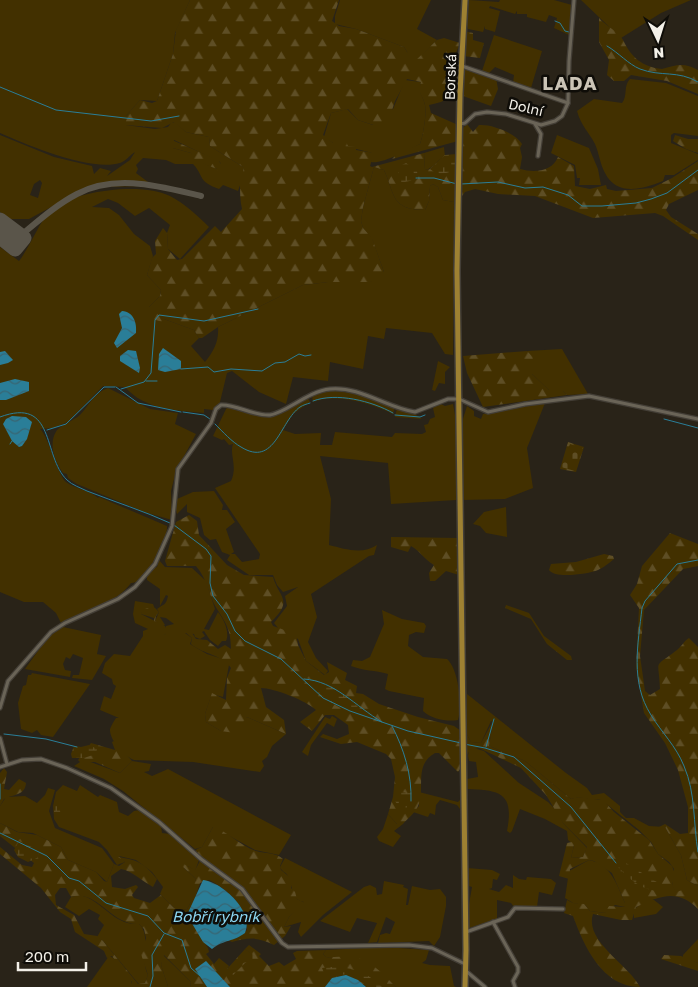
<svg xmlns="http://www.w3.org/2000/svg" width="698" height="987" font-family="'Golos Text',sans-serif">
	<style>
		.green { fill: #423000; fill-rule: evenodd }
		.forest { fill: url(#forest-firs); fill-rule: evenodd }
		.wetland { fill: url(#wetland-marsh) }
		.cemetery { fill: url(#cemetery-stones) }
		.water { fill: url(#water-waves) }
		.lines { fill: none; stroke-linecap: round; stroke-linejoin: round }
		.stream { stroke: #2a7e98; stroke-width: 1 }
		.taxiway { stroke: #5a554a; stroke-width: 6 }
		.runway { stroke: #5a554a; stroke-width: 15 }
		.minor-casing { stroke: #433e36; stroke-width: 5.5 }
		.major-casing { stroke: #433e36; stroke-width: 8 }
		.minor { stroke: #6a6457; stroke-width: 3 }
		.major { stroke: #9e8132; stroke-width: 5 }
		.labels { text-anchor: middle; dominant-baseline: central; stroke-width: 5; stroke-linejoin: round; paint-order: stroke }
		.street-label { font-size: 14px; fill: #f3f0e8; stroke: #0f0d08 }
		.water-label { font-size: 15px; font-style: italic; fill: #8cd7f3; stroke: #0f0d08 }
		.district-label { font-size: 19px; font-weight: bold; letter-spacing: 1px; fill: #cbc4b6; stroke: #0f0d08 }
	</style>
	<defs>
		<pattern id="forest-firs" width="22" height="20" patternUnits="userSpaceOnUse" patternTransform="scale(1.25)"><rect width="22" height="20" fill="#423000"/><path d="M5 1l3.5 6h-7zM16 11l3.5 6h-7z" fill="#5e4e25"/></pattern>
		<pattern id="wetland-marsh" width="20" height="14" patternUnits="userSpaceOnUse" patternTransform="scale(1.25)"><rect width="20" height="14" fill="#423000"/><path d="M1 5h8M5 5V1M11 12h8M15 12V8" fill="none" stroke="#5e4e25"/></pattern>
		<pattern id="cemetery-stones" width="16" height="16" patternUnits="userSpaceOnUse" patternTransform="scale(1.25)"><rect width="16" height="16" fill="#423000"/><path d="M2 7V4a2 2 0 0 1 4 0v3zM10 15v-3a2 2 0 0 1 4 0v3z" fill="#5e4e25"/></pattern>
		<pattern id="water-waves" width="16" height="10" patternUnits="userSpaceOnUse" patternTransform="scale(1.25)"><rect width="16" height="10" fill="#2a7e98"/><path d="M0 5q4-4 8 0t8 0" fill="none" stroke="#386673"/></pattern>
	</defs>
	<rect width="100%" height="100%" fill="#292318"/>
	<g class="green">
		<path d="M0,0h190l-15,33 -2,21 -16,47 -17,-1 -14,16v9l29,4 13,-2 3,-4 4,-1 11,10 23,5 1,9 33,21 1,7 -6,17 -15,-6 -4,4c-22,-8 -14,-12 -26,-25h-18l-9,-4 -23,-2 -7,7 2,4 -2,4 12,9v4l-51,1 -18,5 -50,27h-19l-10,-7v-77l54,22 38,9 2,8 6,-6 11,3 -4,5 23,-16 5,-8c-4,2 -9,9 -15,11 -29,9 -93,-18 -120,-30zM174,140l46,22 2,6 -3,5 -2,-4 -21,-9 -5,-7 -18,-5zM40,180l2,3 -4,15 -8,-3 4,-11z"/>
		<path d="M340,0h91l-14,29 20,11 -23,23 -10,-16 -48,-18 -21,-5v-8z"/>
		<path d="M469,0l30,2 1,-2h54l18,5 -3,30 -15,-7 3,-10 -8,-3 -3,7 -19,-5v-3h-10v-3l-2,3 -25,-8 -1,2 11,3 -5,21 -10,-3v-3l-2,6 -15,-3 -1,-4z"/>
		<path d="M581,0h110l-30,13 -40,25z"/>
		<path d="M494,35l48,16 -11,37 -18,-5 1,-8 -19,-8 -6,6 -7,-2z"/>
		<path d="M630,79l36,4 32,13v40l-24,-3 -3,2v8l27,11v6l-24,15h-9l-2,6c-20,8 -46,16 -58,-8 -5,-9 -6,-20 -10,-29 -6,-12 -14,-18 -18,-33l17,-12 28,4c6,-7 1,-17 8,-24z"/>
		<path d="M405,80l16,2c-3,14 2,12 4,23 2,7 -2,32 -5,39 -9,5 -40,21 -49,18l1,-9 -39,-10 -9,-6 7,-24 16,-4 11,11 15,5 20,-16z"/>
		<path d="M557,135l32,13 9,21 3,16h-22l1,-7h-3l-2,-13 -24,-12z"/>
		<path d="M444,147l1,10c-8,2 -11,12 -20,13l-1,-17z"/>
		<path d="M374,167l10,3c11,23 6,40 41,40l4,-9 1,-15 3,-2 5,3 5,13 11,2 -1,153 -8,-1 -13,-21 -46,-5 -2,11 -16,-3 -5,33 -33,-7 -2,19 -35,-4 -7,27 -27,-12 -27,-21 -5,2 -8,33 -6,4 -9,-1v4c-29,-3 -59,-3 -79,-26l-22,-1 -35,36 -15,6 -13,1c6,3 17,41 24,51 5,7 26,10 34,18l1,-1 68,29c1,15 -20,58 -36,57 -15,21 -47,29 -70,40l-5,-10 -13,-11h-19l-24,-10v-345l19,14c11,-14 22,-43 33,-52 23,-19 92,-27 118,-13 14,7 28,20 39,31l-29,32 -12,-10 -1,-16 3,-8 -21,-17 -14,8 -17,-13 -10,-4 -16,8 17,1 10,7 15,19 16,12 3,10 -6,19 14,15 -1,6 -11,11 15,12 30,11 5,8 -8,8 14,16c9,-11 14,-21 13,-35l85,-42 25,-3h42l14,-10 -12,-33 -9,-11 -2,-7 2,-14z"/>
		<path d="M562,349l26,45 -21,1 -4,-4h-13l-18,-17v-14l-5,-9z"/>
		<path d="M438,361l12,6 -5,5v12l-6,-1 -4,8 -3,-1z"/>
		<path d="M108,388l42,21 28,4 -3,11 21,10 -20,37 -5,20 1,29 -28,-8 -67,-28 -9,-6 -1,-4 -4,-1c-9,-13 -15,-30 -6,-43 4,-5 17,-10 23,-15 9,-10 15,-23 28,-27z"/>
		<path d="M331,390l26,4 38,12 -2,8c-22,-11 -57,-21 -80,-12l-1,-6z"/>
		<path d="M308,398l2,4 -17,12 -10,16 12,4 26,-1 -1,12h12l3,-13 57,5 3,-4 27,1 4,-2 -2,-7 4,-1 2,-5 5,-2 -2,-9 6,-5 6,3 8,-2 4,22v70l-1,4 -65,4 -3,-41 -68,-7 11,43 -2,46c16,4 33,10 48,0l-3,10 -5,1 -58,38 6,23 -9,25 8,16 12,13 -3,4 -19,-14 -8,-22 -20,-11 -4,-5 13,-17 -2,-10 13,-9 -15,5 -6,-7 -4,-10h-24l-22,-15 3,-5 -8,-3 -6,-13 -6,1 -6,-5 -4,-17 -13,-6v-8l-10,10 -2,-8 2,-7 16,-7 21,-1 9,14 -1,5h5l8,12 -9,7 8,23 -3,2h4l7,8 17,-3 1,-5 -45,-66 16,-7c7,-15 -2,-27 2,-37l-4,1 -5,-6 -2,1 -9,-4 14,-29c40,14 45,8 81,-9z"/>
		<path d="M545,403l-18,45 6,40 -28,11 -42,1 -1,-78 5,-16 7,5v5l7,3 2,-5z"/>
		<path d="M397,408l16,5 9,6 -27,-2z"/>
		<path d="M506,507l1,30 -21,-4 -6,-7 -7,-2 11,-12z"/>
		<path d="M159,560l6,7 27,1 14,13 9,28 -11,20 5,1 9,-18c6,7 12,21 8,29h-4l-4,5 -8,-6 -6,-9 -2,1 3,4 -5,3 -5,-2 -1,-3 -9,-1 7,5 -2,6 17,10 19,6 3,5 -6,32 -11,-3 -7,20 1,8 15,9 26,-14 39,17 -14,12 -5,11 -5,4 2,5 -4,6 -67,-10 -59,-2c-9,-3 -25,-20 -24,-31 1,-3 4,-8 6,-11h3l-19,-8 4,-14 7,3 5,-13 -3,-2 -1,-5 -10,-6 3,-10 9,-9 16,2 13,-20v-5l5,-2 -13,-6 -2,-9 2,-13 18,3 2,5 -12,1 -2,4 14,7 4,-9 -2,-3c6,-5 9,-3 11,-13l-2,-1 -6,11v-17l-13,-9v-4l7,-8 3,-1zM160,617l6,1 8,6 -8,2 -1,9 -9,-6 -1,-8 7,5 3,-1z"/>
		<path d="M382,610l20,9 22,4 2,3 -2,7 -8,-1 -7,3 -1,11 15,11 24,2c11,9 16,47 11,61 -11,2 -27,-1 -35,-9l1,-13 -35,-7 -4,-2 3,-15c-13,-4 -25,-3 -37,-8l2,-6 9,1 8,-4 14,-33z"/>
		<path d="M63,627l38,8 -4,19 9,2 -14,24 -20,-2 1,-3h6l4,-17 -10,-4 -3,5 -4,-2 -3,7 2,6 6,1 -1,6 -45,-8 23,-32z"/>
		<path d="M32,673l58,11 -37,53 -12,-2 -4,-5 -5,3 -11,-4 -3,-26 5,-17 3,-1 2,-10h3z"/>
		<path d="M467,694l99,79 21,15 5,7 12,-2 16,13v6l6,6h8l15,8 16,1 16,28 6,25 11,6v2l-22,5 -4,-7 2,-17 -5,-7 -11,-8 -7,-12 -12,-12 -39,-31c-11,3 -15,-4 -29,0l-46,-38 -36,-15 4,-24 -2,-1 -10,22 -10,-1 -5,-9z"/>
		<path d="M332,716l5,3 -3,8 -7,-4 -16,22 -3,11 -6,-4 21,-32 2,-3 5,2z"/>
		<path d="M474,748l10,3 35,32 29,19 10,10 5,11 24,25 -4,9 -12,1 3,-13 -6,-5 -1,-9 -22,-12 -25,-10 -8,22 -2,2 -3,-2c7,-37 -5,-41 -40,-42v-10l11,-2 -2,-15 -7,-1 -1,-5 1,-6z"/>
		<path d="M88,761l32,12 12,-12 19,3 -2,7 -5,1 8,4 16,-7 123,66 -12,20 -24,-5 -42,-23 -11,20 -7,2 -72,-58 -19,-12 -30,-13 6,-4z"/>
		<path d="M63,785l14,6 3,-6 18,12 2,-2 17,7 2,10 9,4 6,-5 6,-1 21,16 1,7 8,1 29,26 -4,11 -7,-5 -4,2 12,11 -5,23 -4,7 -10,2 -17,-17 3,-7 -11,-15 -16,-12 -17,-4 6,6 -8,3 -10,-15 -8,-8 -40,-15 -5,-8 -1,-13 3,-14z"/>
		<path d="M48,788l7,2 -6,21 6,17 47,20 12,16 -7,18 -11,-10 -28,-12 -7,-13 -28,-14 -15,-1 -18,-9v-17l6,-9 19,-1 12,7 8,-8z"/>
		<path d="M419,792l39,10 2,-2 2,3 -2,6 -3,-4 -17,-5 -4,5 -1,10 -5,-2 -2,4 -15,-5 6,-6z"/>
		<path d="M388,814l9,10h6l-9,7 7,5 -8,11 -14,-6 -2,-4 6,-8z"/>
		<path d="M285,858l67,34 -29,23 -22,22 -3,-5 3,-10 -17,5 5,-10 15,-15c-13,-2 -11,-16 -16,-26 -2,-4 -6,-4 -8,-9z"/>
		<path d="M589,860c22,4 28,25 36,43v4l-10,-2 -10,8 -15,-2 -5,-6 -12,-2 -8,-5 4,-27z"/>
		<path d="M467,868l25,2 8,4 -3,6 -4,-1 -1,9 -3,1 10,3 7,-7 7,3v-13l6,4 7,1 1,-3 24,2 5,4 -4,12 -13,-3 -2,15h-23l-3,-4 -14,-3v19l-28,9v-24l3,-17 -3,-1z"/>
		<path d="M384,881l20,4 -1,2 5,2 -2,16h2l4,-19 18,4 10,-1 6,8v9l-6,31 -6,9 -5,-5 -51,2 2,-8 6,-2 4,1 5,-12 -9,-5 -9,25 -9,1 9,-20 -20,-5 -7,14 -30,-11 44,-34 6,-2 6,3 1,7 5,-1z"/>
		<path d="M79,895c23,4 34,31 60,29 13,12 0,32 9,51l-3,8 -5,2 -3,-3 -34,-41 -6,-4 7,-12 -6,-6 2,-4 -11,-6 -10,7 -14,-9 6,-10z"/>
		<path d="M648,899l6,1 9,7 -7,7 -22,4v-9z"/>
		<path d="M698,939v24l-15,-5v-3z"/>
		<path d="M384,947l45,3 -3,10 -4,3 8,2 20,1 4,20 2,1h-60c-31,-29 -30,-25 -70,-30l-3,-3 3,-4z"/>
		<path d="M163,955l28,27 -1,5h-22l-7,-22z"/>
		<path d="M109,956c10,3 22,19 23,29l-2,2h-43z"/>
	</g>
	<g class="forest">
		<path d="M190,0h149l-7,21 7,5 17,3 48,18 3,5 6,3 1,7 23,-22 7,-2 16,5 -4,10c1,4 3,6 4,10 1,27 -5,37 -31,42l2,8 27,12v16l-66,18 5,-5 23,-10c3,-7 7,-32 5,-39 -2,-11 -8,-9 -4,-23l-14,-3 -12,22 -9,28 -28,-9 -10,-11 -17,4 -8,22 10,8 13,-1 2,4 8,1v3l18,3 -4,13 2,1 52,-14 1,17 5,-1 15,-14 11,23 -2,24 -11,-2 -5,-13 -5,-3 -3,2 -1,15 -4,9c-35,0 -30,-17 -41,-40l-10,-3 -11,40 -2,14 2,7 9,10 14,40 -16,4h-42l-25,3 -85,42 -16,11h-3l-5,-8 -30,-11 -2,3 -12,-4 -1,-11 11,-11 1,-6 -14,-15 5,-17 4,-4 -1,-13 8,-13 4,5 1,16 9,11 5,-1 33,-33 6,6 21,-23c-2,-8 -2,-18 -2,-26 0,-6 4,-9 3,-16l-33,-21 -1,-9 -23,-5 -12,-10 -12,6 -36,-3v-9l14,-16 12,3 5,-2 16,-47 3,-24z"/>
		<path d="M599,18c6,7 20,14 24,22 8,17 19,27 39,29 14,-4 22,-7 36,1v24l-31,-13 -36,-6 -7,6h-10l-7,-6 2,-15 -10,-18z"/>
		<path d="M464,31l9,2v7l11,3 -4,15 -17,-2z"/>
		<path d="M464,68l32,10 2,11 -7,17 -28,-10z"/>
		<path d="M467,124l6,8 6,-7c13,-1 36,8 43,19l-2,4 2,9 -2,12c14,4 32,3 38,-12l16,9 1,20 15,3 16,-4 1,4 9,2 36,-3 20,-10 26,-17v29l-29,14 -3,6 5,7 27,17v6l-35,-24 -8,-3 -62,5 -58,-22 -37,-2 -23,-5 -10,3 -3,4 1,-68z"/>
		<path d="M675,135l13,4h10v14l-12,-4 -13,-8z"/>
		<path d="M172,140l46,20 8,11 -3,8 -4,2 -2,-3v-9l-24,-9 -2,-7 -18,-5z"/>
		<path d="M527,351l6,6 -1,17 17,16 14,1 4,4 -84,12 -16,-34 -4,-17z"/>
		<path d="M568,442l16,5 -8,25 -16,-3z"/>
		<path d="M189,515l8,6 2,14 28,30 17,10 29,2c6,21 21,23 -2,45l2,4 23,8 2,11 8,16 18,14 5,-3 -2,-10 20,11 -2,7 12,6 -1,7 7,1 16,10 39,13 36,9 7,5 -1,38 -2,3 -19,-19h-4c-22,12 -9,36 -17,53 -2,6 -11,13 -15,18h-6l-9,-10 5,-17 2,-20 -4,-18 -5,-5 -29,-12 -16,2 -21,-7 3,-3 14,5 12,-5 -1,-9 -14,-10h-9l-13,16 -12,-9 16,-12c-9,-9 -42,-22 -55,-22l5,19 18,13 2,14 -39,-17 -12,16 -14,-2 -15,-9 -1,-8 7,-21 14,7 1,-22 4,-10c-9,-14 -27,-13 -40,-24l1,-6 -8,-7 6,-1 6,9 11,1 11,9 7,-4 6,4c0,-19 -5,-26 -14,-40 -9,-15 -9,-29 -21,-43h-29l-2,-5 11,-39z"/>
		<path d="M670,533l28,11v22l-15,3 -39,41 -4,46 5,35 5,4 10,-6c-1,-31 -8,-20 17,-39 5,-4 7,-9 12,-12l9,9v239l-11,-6 -6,-25 -16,-28h-6l6,-3 15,10 8,-1v-26l-10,-37 -13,-27 -21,-30 -8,-46 3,-59 -9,-13 7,-11 5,-18z"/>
		<path d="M391,537l67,1 1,37 -13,-4 -11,10h-5l-1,-8 5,-8c-10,-6 -14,-14 -23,-19l-3,6 -17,-5z"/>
		<path d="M604,554l9,2 1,3c-5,4 -11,9 -16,11 -10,4 -43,9 -49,0l2,-6 25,-2z"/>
		<path d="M506,605l23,8 15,23 27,20 1,4h-5l-20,-16 -16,-25 -26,-11z"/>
		<path d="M148,608h7l4,4 -3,4 -1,5 10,5 2,4 -2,5 -10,-3 -1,-14 -13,-4 1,-4z"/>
		<path d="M466,695v38l5,9 10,1 12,-22 -4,25 36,15 46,38c12,-4 20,2 31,0l12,13 35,28 9,14 14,12 3,8 -3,11 4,7 16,-5 6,1v21c-20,-21 -39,-13 -62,-2l-4,13h-11l-28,-6c-9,27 36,51 47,73 -38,0 -56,-41 -67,-71l-9,-3 3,-13 6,3 11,1 6,7 15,2 4,-7 16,1v-4l-13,-30 -18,-12 -5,-1 -19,9 -1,10 -10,-3 8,-33 5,-1 2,3 -3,13 12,-1 4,-10 -24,-24 -17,-28 -25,-27 -42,-20 -9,2 -4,6z"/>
		<path d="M114,741l18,20 -12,12 -25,-11h-15l-2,-2 13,-17 24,7 -3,-8z"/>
		<path d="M4,768l3,4 -3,17 5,1 10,-11 7,4c-1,13 -13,11 -22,16l-4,7v-33z"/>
		<path d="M0,823l17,9 20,3 24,12 7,13 28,12 8,9 3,1 7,-18 5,2 6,-4 -7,-5c20,3 26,6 39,22l-4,8c-11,-6 -21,-16 -32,-18l-10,7 1,11 13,2 11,-4 2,2 -6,8 2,3 16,5 11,-8 13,13 6,3 7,-2 4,-7 -1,-5 6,-18 -15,-14 3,-1 11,6 5,-9 -7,-6 4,-6 5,-2 11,-20 -3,-2c17,6 29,20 46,26 10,3 19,1 27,8l-3,7 1,4 11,9 -1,9 4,4 2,7 8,4 -16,14 -5,10 7,-1 -6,10 -11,9c-16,-8 -25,-8 -42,-3l-4,-2 9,-2 10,-8c-2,-25 -17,-39 -38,-50l-9,3 -7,21 -6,11 21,33 1,4 -3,2 8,10 5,-6 10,8 -2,3 18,-6 10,-6 -10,-8 4,-4 12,9 -2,2 10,10 10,-4 5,4 12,-7 -3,-6 4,-2 29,-1 -3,4 3,3c9,1 20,-2 28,0 18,4 30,18 42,30h-30c-14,-13 -29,-17 -41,0h-95l-23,-24 -8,11 8,13h-17l1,-5 -27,-27 -3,10 7,22h-38l2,-5 -20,-26 -5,2 -3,-7 -29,-19 -4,-13 -11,-7 -19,-24 -41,-34v-7l22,18 10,2 2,-4 -34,-27zM60,888h6l5,9c27,-8 40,29 68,27l5,5 2,9 -5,16 7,21 -3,8 -7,1 -35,-43 -6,-5 -13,-2 -10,-19 -18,-10 -1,-10z"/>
		<path d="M664,955l17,1 17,7v8l-37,-12z"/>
	</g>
	<g class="wetland">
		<path d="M457,154l-1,24 -6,-6 -12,3 -8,-6 15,-14z"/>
		<path d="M406,163l11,8 1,8 -17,4 -3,-9 4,-9z"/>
		<path d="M302,678c25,2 40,14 58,31l-1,3c-16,4 -46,-23 -57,-34z"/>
		<path d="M89,745l8,4 -1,5 -12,4h-12l-1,-4 3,-8 7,1z"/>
		<path d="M397,792l17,1 -3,14 -11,1 -5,-7z"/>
		<path d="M54,800l5,7 2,8 -5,5 -2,-1z"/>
		<path d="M19,841l21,10 -3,7 -9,4 -10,-5 -4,-7z"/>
		<path d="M621,860l39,24 4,3 -2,4c-21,1 -36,-15 -49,-30z"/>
		<path d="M330,967c22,0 36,4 52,20h-13l-19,-12 -26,-2 -2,-5z"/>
	</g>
	<g class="cemetery">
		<path d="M570,444l13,4 -8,23 -14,-4z"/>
		<path d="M245,949l11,8 -5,6h-6l-12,12 -6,-6z"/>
	</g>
	<g class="water">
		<path d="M122,311c12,1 15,12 14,22l-19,15 -3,-5 8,-15 -3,-14z"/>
		<path d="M163,348l18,13v8l-16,3 -7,-2 1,-16z"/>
		<path d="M128,350l8,1 4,17 -1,5 -19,-12v-5z"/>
		<path d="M5,351l8,9 -5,3 -8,2v-13z"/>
		<path d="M15,379l14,3v9l-23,9h-6v-17z"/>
		<path d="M12,416l14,1 6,5 -5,17 -5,7 -3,1 -7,-6 -9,-17 3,-5z"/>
		<path d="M203,880c20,2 52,33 42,53 -12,9 -20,6 -33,16l-9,-7 -16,-27z"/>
		<path d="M206,961l24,26h-23l-12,-18z"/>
		<path d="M346,975l12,5 8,7h-41l7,-9z"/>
	</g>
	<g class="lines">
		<g class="stream">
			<path d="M555,21l5,2 5,8 4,1"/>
			<path d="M607,46c12,7 21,18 33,23 21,8 38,1 58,13"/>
			<path d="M0,87l56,23 95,11 28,-5"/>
			<path d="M416,178h18l23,6"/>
			<path d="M461,184l37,-2 27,6 18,-1 25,8 14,11h20l34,-3 15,-4 16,-6 31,-23"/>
			<path d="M181,369l27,-2 6,5 17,-3 31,2 13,-8 10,-1 14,-8 6,2 6,-1"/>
			<path d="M146,381h11"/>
			<path d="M116,387l22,16 43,9"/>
			<path d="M121,389l23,-7 7,-9 4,-53 4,-5 45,6 54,-12"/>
			<path d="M313,401c23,-9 59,0 80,12"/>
			<path d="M183,412l21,3 6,4"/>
			<path d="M395,415l25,2 5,-2"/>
			<path d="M0,417c56,-21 42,39 67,63 5,5 14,8 20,11 28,11 57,20 83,32"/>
			<path d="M664,419l34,9"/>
			<path d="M215,424c8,8 17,18 26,23 34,21 39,-26 59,-40 3,-2 7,-3 10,-4"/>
			<path d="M47,430l19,-6 38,-37h11"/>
			<path d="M10,444l2,-3"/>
			<path d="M174,525l32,24 5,7 -1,27 3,13 14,18 8,17 10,10 36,18 42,39 27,13 58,20 53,12"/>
			<path d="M698,560l-21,4 -32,37 -3,7c-4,36 -12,74 9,107 11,18 25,31 33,51 12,28 9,57 14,86"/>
			<path d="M304,679c31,2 51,27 78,43"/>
			<path d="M392,726c12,23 20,49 19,75"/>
			<path d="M4,734l42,5 31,8"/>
			<path d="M464,744l21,4 29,9 57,50 45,56"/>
			<path d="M486,747l8,-28"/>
			<path d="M0,784v15"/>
			<path d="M0,833l47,23 22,22 10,3 27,22 42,13 16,17 18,7 9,28 9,8"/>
			<path d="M150,987l3,-11 -1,-21 12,-21"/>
		</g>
		<path class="taxiway" d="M15,240c20,-16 39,-34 62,-46 39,-21 85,-7 124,2"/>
		<path class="runway" d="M0,220l24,18 -9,11 -15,-12"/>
		<g class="minor-casing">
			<g id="minor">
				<path d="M462,66l106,37"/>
				<path d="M460,124l5,-1 10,-9 12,-2 19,2 35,11 14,-4 7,-5 6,-13 1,-42 5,-61"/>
				<path d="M535,124l6,10 -3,22"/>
				<path d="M0,708l8,-27 43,-49 14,-9 53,-24 17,-12 20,-23 17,-38 6,-57 33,-46 5,-14 5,-4c15,-1 32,11 49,10 16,-2 38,-24 60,-26 30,-3 57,19 85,23l33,-13h11l29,13 37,-8 64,-8 109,23"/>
				<path d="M0,738l7,26"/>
				<path d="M0,767l22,-7 19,-1 26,9 44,20 48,34 42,37 41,30 40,54 6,4 121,-2 23,3 33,16"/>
				<path d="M493,922l25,45v5l-5,9 2,6"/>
				<path d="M466,932l42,-15 7,-9 48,1"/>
				<path d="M466,971l19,16"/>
			</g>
		</g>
		<g class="major-casing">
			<path id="major" d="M465,987l1,-37 -9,-679 3,-178 5,-93"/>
		</g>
		<use href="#minor" class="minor"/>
		<use href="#major" class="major"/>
	</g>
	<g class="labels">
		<g class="street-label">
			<text transform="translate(450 77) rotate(-88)">Borská</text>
			<text transform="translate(526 107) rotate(13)">Dolní</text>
		</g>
		<g class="water-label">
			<text x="216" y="916">Bobří rybník</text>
		</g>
		<g class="district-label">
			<text x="570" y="82">LADA</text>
		</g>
	</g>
	<g transform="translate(658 40) rotate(176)" stroke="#0f0d08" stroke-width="4" paint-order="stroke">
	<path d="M0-4L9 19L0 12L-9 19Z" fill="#f3f0e8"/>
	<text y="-8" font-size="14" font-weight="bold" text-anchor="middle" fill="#f3f0e8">N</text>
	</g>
	<path d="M18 962v8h68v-8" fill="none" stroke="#f3f0e8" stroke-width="2.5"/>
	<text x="25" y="962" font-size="15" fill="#f3f0e8" stroke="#0f0d08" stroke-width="4" paint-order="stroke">200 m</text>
</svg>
